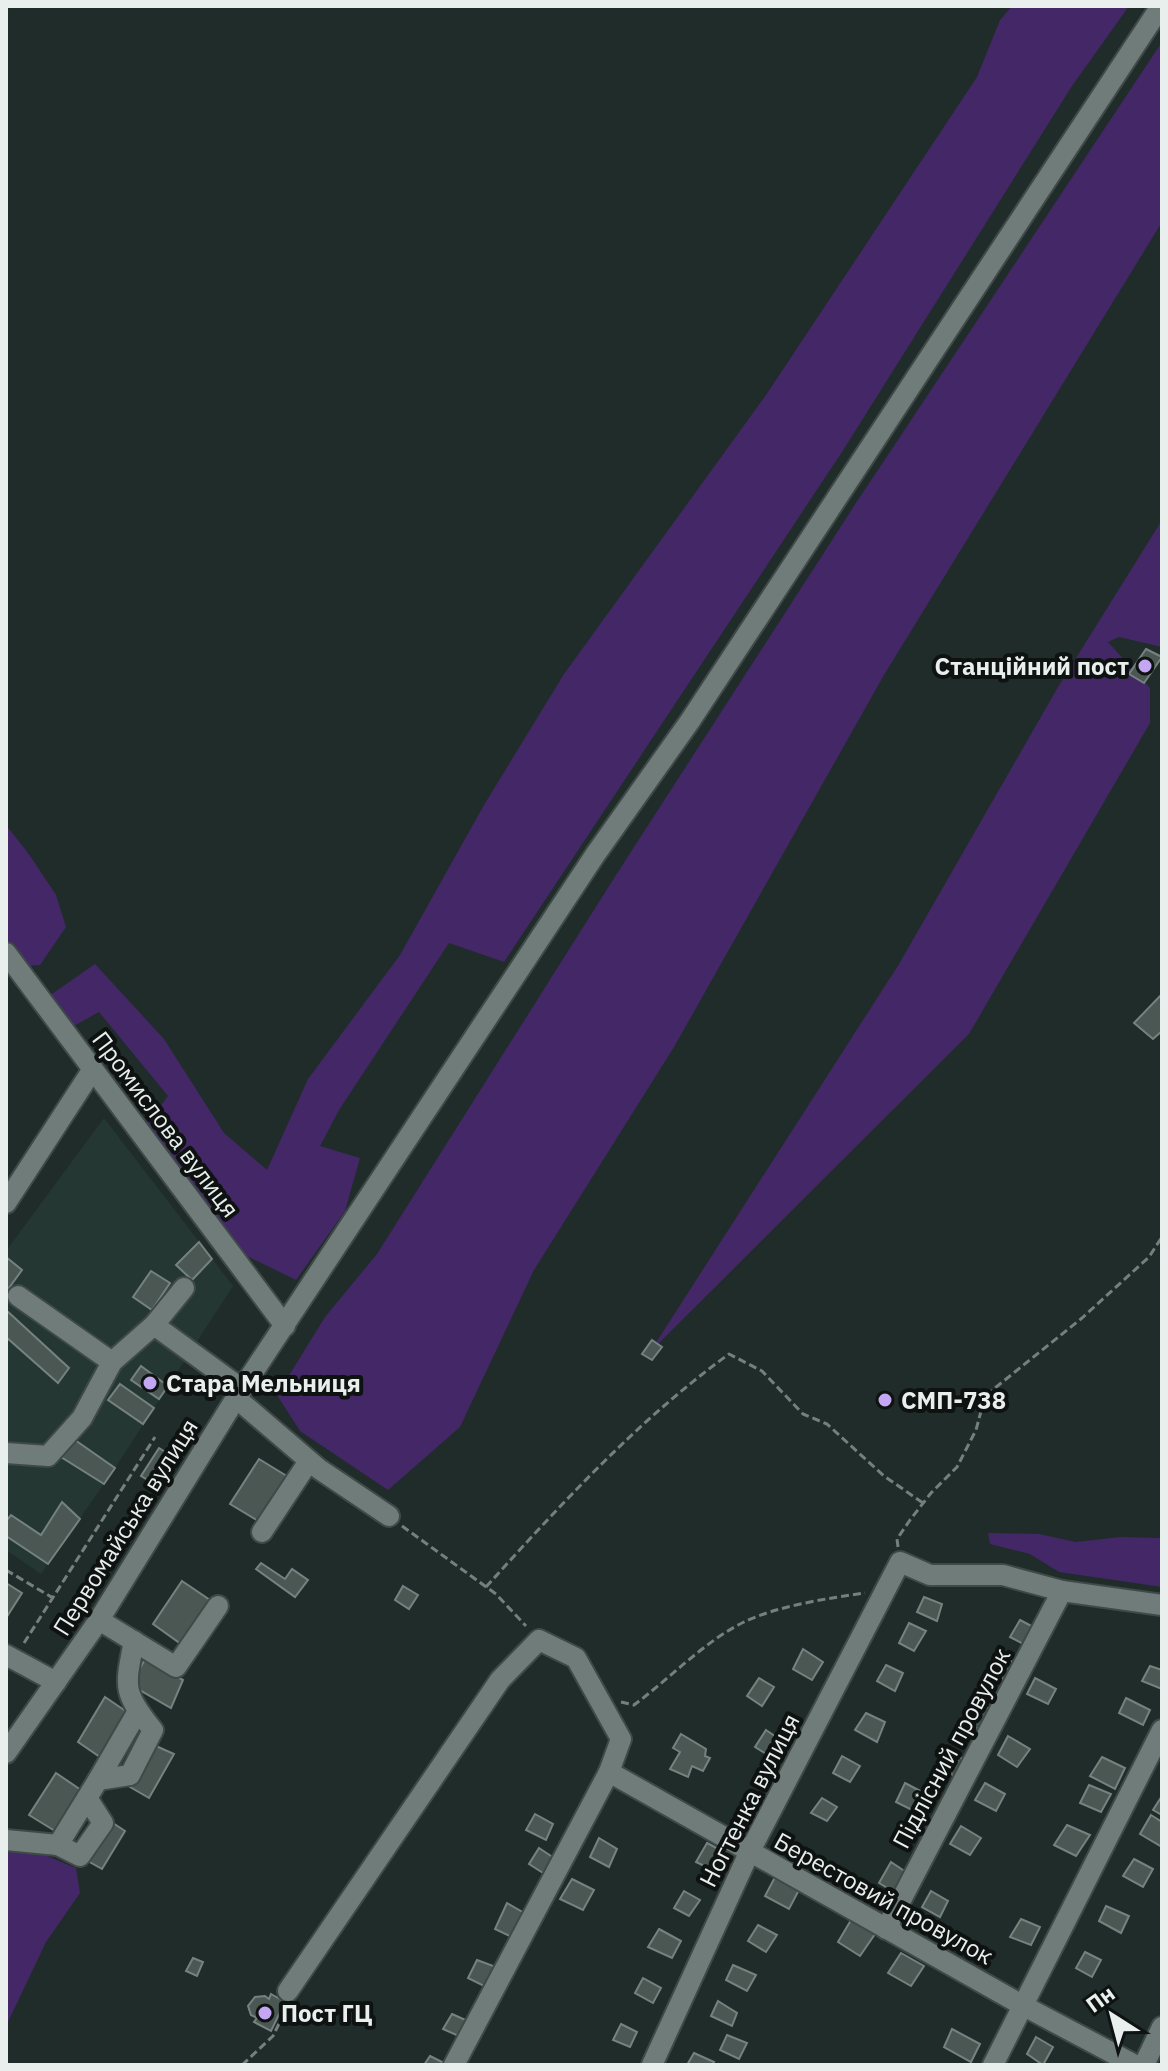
<svg xmlns="http://www.w3.org/2000/svg" width="1168" height="2071" font-family="'IBM Plex Sans',sans-serif">
	<style>
		.built { fill: #243733 }
		.green { fill: #432767 }
		.building { fill: #4a5753; stroke: #75827f; stroke-width: 2 }
		.lines { fill: none; stroke-linecap: round; stroke-linejoin: round }
		.minor-casing { stroke: #3f4947; stroke-width: 24 }
		.path { stroke: #767f7d; stroke-width: 3; stroke-dasharray: 8 4; stroke-linecap: butt }
		.minor { stroke: #6f7c79; stroke-width: 20 }
		.poi-dot { fill: #c3a7f2; stroke: #0e1312; stroke-width: 3 }
		.labels { text-anchor: middle; dominant-baseline: central; stroke-width: 8; stroke-linejoin: round; paint-order: stroke }
		.poi-label { font-size: 24px; font-weight: bold; fill: #e8efed; stroke: #0e1312; text-anchor: start }
		.street-label { font-size: 24px; fill: #e8efed; stroke: #0e1312 }
	</style>
	<rect width="100%" height="100%" fill="#202c29"/>
	<path class="built" d="M104,1118l129,168 -118,182 -74,106 -35,-24v-299z"/>
	<g class="green">
		<path d="M1012,6h117l-57,80 -230,366 -338,510 -55,-19 -110,167 -19,36 40,12 -15,53 -49,69 -51,-25 -99,-130 22,-29 -69,-84 -29,16 -21,-32 46,-32 69,75 60,94 43,37 41,-91 92,-124 84,-150 80,-131 202,-279 211,-318 23,-57z"/>
		<path d="M1162,42v180l-278,453 -210,372 -140,223 -74,157 -72,63 -88,-59 -23,-36 48,-78 52,-63 239,-379 240,-372z"/>
		<path d="M1162,520v127l-43,-10 -11,5 42,46v35l-181,311 -319,318 249,-388 159,-277z"/>
		<path d="M6,825l22,28 28,42 10,32 -26,38 -17,1 -17,-23z"/>
		<path d="M988,1533l51,1 37,8 44,-5 42,1v49l-103,-15 -29,-18 -40,-10z"/>
		<path d="M6,1846l41,10 29,12 4,25 -34,49 -40,84z"/>
	</g>
	<g class="building">
		<path d="M1146,649l16,8 -18,26 -15,-9z"/>
		<path d="M1162,994v37l-9,8 -19,-16z"/>
		<path d="M199,1242l13,17 -20,21 -16,-15z"/>
		<path d="M6,1257l16,13 -16,22z"/>
		<path d="M151,1271l19,12 -18,27 -19,-13z"/>
		<path d="M6,1310l63,58 -11,15 -52,-46z"/>
		<path d="M652,1340l10,7 -10,13 -10,-6z"/>
		<path d="M141,1366l27,20 -9,13 -28,-19z"/>
		<path d="M120,1384l34,24 -11,16 -35,-24z"/>
		<path d="M75,1440l40,28 -11,16 -43,-27z"/>
		<path d="M159,1448l18,11 -21,26 -15,-9z"/>
		<path d="M259,1459l31,19 -30,44 -30,-18z"/>
		<path d="M62,1502l18,17 -32,45 -42,-28v-15l5,-6 30,20z"/>
		<path d="M261,1563l24,16 7,-10 16,11 -13,17 -39,-28z"/>
		<path d="M182,1581l28,19 -29,44 -28,-20z"/>
		<path d="M6,1583l16,10 -16,25z"/>
		<path d="M403,1586l15,9 -9,14 -14,-9z"/>
		<path d="M924,1597l18,7 -5,17 -20,-9z"/>
		<path d="M1020,1620l19,10 -10,17 -19,-10z"/>
		<path d="M909,1623l17,8 -12,20 -15,-8z"/>
		<path d="M803,1649l20,13 -11,18 -19,-11z"/>
		<path d="M1001,1656l17,9 -8,17 -18,-8z"/>
		<path d="M145,1659l38,21 -12,28 -40,-23z"/>
		<path d="M886,1665l17,8 -8,18 -18,-10z"/>
		<path d="M1150,1666l12,4v19l-20,-8z"/>
		<path d="M759,1678l15,9 -12,19 -15,-10z"/>
		<path d="M1035,1678l21,11 -8,15 -21,-10z"/>
		<path d="M105,1697l25,17 -27,45 -25,-17z"/>
		<path d="M1126,1698l24,12 -7,15 -24,-12z"/>
		<path d="M981,1705l15,7 -11,20 -16,-8z"/>
		<path d="M866,1713l19,9 -8,20 -22,-12z"/>
		<path d="M766,1730l16,11 -11,16 -16,-10z"/>
		<path d="M681,1734l25,15 -1,7 5,2 -7,13 -11,-5 -4,11 -18,-8 10,-17 -7,-4z"/>
		<path d="M1008,1736l22,13 -13,18 -19,-12z"/>
		<path d="M156,1746l18,8 -25,44 -19,-11z"/>
		<path d="M954,1754l15,8 -9,17 -16,-9z"/>
		<path d="M842,1756l18,10 -10,16 -17,-9z"/>
		<path d="M1102,1757l23,11 -10,21 -25,-13z"/>
		<path d="M56,1773l25,17 -26,41 -26,-16z"/>
		<path d="M905,1783l21,11 -10,18 -20,-10z"/>
		<path d="M985,1783l20,11 -9,17 -21,-11z"/>
		<path d="M1089,1785l22,9 -10,18 -21,-9z"/>
		<path d="M1162,1796v19l-9,-5z"/>
		<path d="M822,1798l15,9 -10,14 -16,-8z"/>
		<path d="M535,1814l18,10 -7,16 -20,-10z"/>
		<path d="M1151,1815l11,7v25l-22,-13z"/>
		<path d="M110,1821l15,10 -23,38 -16,-9z"/>
		<path d="M1067,1825l23,10 -14,21 -22,-11z"/>
		<path d="M961,1826l20,12 -11,17 -20,-11z"/>
		<path d="M599,1838l18,11 -8,18 -19,-10z"/>
		<path d="M707,1843l19,10 -11,18 -19,-9z"/>
		<path d="M539,1848l15,10 -11,15 -14,-9z"/>
		<path d="M1134,1859l19,10 -10,18 -20,-11z"/>
		<path d="M891,1862l18,12 -10,21 -20,-12z"/>
		<path d="M775,1877l24,13 -10,19 -24,-13z"/>
		<path d="M572,1879l22,11 -11,20 -23,-11z"/>
		<path d="M684,1891l16,9 -11,16 -15,-8z"/>
		<path d="M931,1891l17,10 -8,16 -18,-10z"/>
		<path d="M507,1903l19,11 -14,23 -17,-8z"/>
		<path d="M1106,1906l23,10 -8,17 -22,-12z"/>
		<path d="M1021,1919l19,8 -9,18 -21,-8z"/>
		<path d="M851,1920l24,14 -15,22 -22,-14z"/>
		<path d="M758,1925l19,10 -11,17 -18,-11z"/>
		<path d="M659,1929l22,12 -9,17 -24,-11z"/>
		<path d="M1085,1952l16,8 -9,17 -16,-9z"/>
		<path d="M901,1953l23,13 -13,20 -23,-13z"/>
		<path d="M193,1958l10,4 -6,14 -11,-5z"/>
		<path d="M477,1960l19,7 -10,20 -18,-9z"/>
		<path d="M733,1965l23,10 -9,16 -21,-11z"/>
		<path d="M643,1978l18,10 -8,15 -18,-10z"/>
		<path d="M271,1994l14,8 -14,29 -17,-9 3,-4 -6,-3 -3,-9 7,-9 10,-1 4,3z"/>
		<path d="M718,2001l19,12 -5,13 -21,-10z"/>
		<path d="M452,2014l18,8 -9,15 -18,-8z"/>
		<path d="M621,2024l16,8 -7,15 -17,-7z"/>
		<path d="M952,2029l28,15 -9,18 -27,-15z"/>
		<path d="M727,2035l20,8 -8,16 -19,-9z"/>
		<path d="M1036,2037l17,10 -10,18 -16,-11z"/>
		<path d="M694,2053l20,9 -2,3h-25z"/>
		<path d="M430,2056l18,9h-24z"/>
	</g>
	<g class="lines">
		<g class="minor-casing">
			<g id="minor">
				<path d="M6,953l279,373"/>
				<path d="M6,1203l87,-134"/>
				<path d="M18,1296l94,66"/>
				<path d="M154,1325l30,-37"/>
				<path d="M236,1398l83,71 70,47"/>
				<path d="M6,1453l42,3 34,-38 30,-56 42,-37 88,64"/>
				<path d="M262,1532l47,-71"/>
				<path d="M99,1620l77,47 42,-61"/>
				<path d="M6,1655l50,27"/>
				<path d="M6,1753l93,-133 137,-222 359,-543 95,-134 471,-715"/>
				<path d="M609,1772l413,233 113,60"/>
				<path d="M98,1780l40,-69"/>
				<path d="M6,1840l52,5 40,-65 32,-5 23,-45c-31,-38 -28,-43 -19,-89"/>
				<path d="M58,1845l22,11 23,-33 -16,-25"/>
				<path d="M886,1929l176,-338"/>
				<path d="M288,1991l212,-311 39,-40 37,18 45,81 -12,33 -155,293"/>
				<path d="M652,2065l97,-212 151,-291 30,13h73l59,16 100,14"/>
				<path d="M993,2065l169,-335"/>
				<path d="M1144,2065l18,-38"/>
			</g>
		</g>
		<g class="path">
			<path d="M402,1526l94,68 30,32"/>
			<path d="M898,1547l-1,-8 13,-19 21,-27 26,-26 19,-37 9,-34 97,-78 67,-61 13,-20"/>
			<path d="M6,1570l47,28"/>
			<path d="M486,1587c75,-83 152,-167 243,-233l33,17 41,43 24,10 57,52 39,27"/>
			<path d="M24,1643l131,-206"/>
			<path d="M621,1702l13,3c35,-26 71,-64 110,-83 33,-16 85,-24 121,-29"/>
			<path d="M242,2065l31,-29 13,-27"/>
		</g>
		<use href="#minor" class="minor"/>
	</g>
	<g class="poi-dot">
		<circle cx="1145" cy="666" r="8"/>
		<circle cx="150" cy="1383" r="8"/>
		<circle cx="885" cy="1400" r="8"/>
		<circle cx="265" cy="2013" r="8"/>
	</g>
	<g class="labels">
		<g class="poi-label">
			<text x="1129" y="666" text-anchor="end">Станційний пост</text>
			<text x="166" y="1383">Стара Мельниця</text>
			<text x="901" y="1400">СМП-738</text>
			<text x="281" y="2013">Пост ГЦ</text>
		</g>
		<g class="street-label">
			<text transform="translate(166 1124) rotate(53)">Промислова вулиця</text>
			<text transform="translate(125 1527) rotate(-58)">Первомайська вулиця</text>
			<text transform="translate(951 1748) rotate(-62)">Підлісний провулок</text>
			<text transform="translate(749 1800) rotate(-63)">Ногтенка вулиця</text>
			<text transform="translate(884 1898) rotate(29)">Берестовий провулок</text>
		</g>
	</g>
	<rect width="1168" height="2071" fill="none" stroke="#e8efed" stroke-width="16"/>
	<g transform="translate(1112 2015) rotate(324)" stroke="#0e1312" stroke-width="6" paint-order="stroke">
	<path d="M0-6L14 30L0 20L-14 30Z" fill="#e8efed"/>
	<text y="-12" font-size="22" font-weight="bold" text-anchor="middle" fill="#e8efed">Пн</text>
	</g>
</svg>
